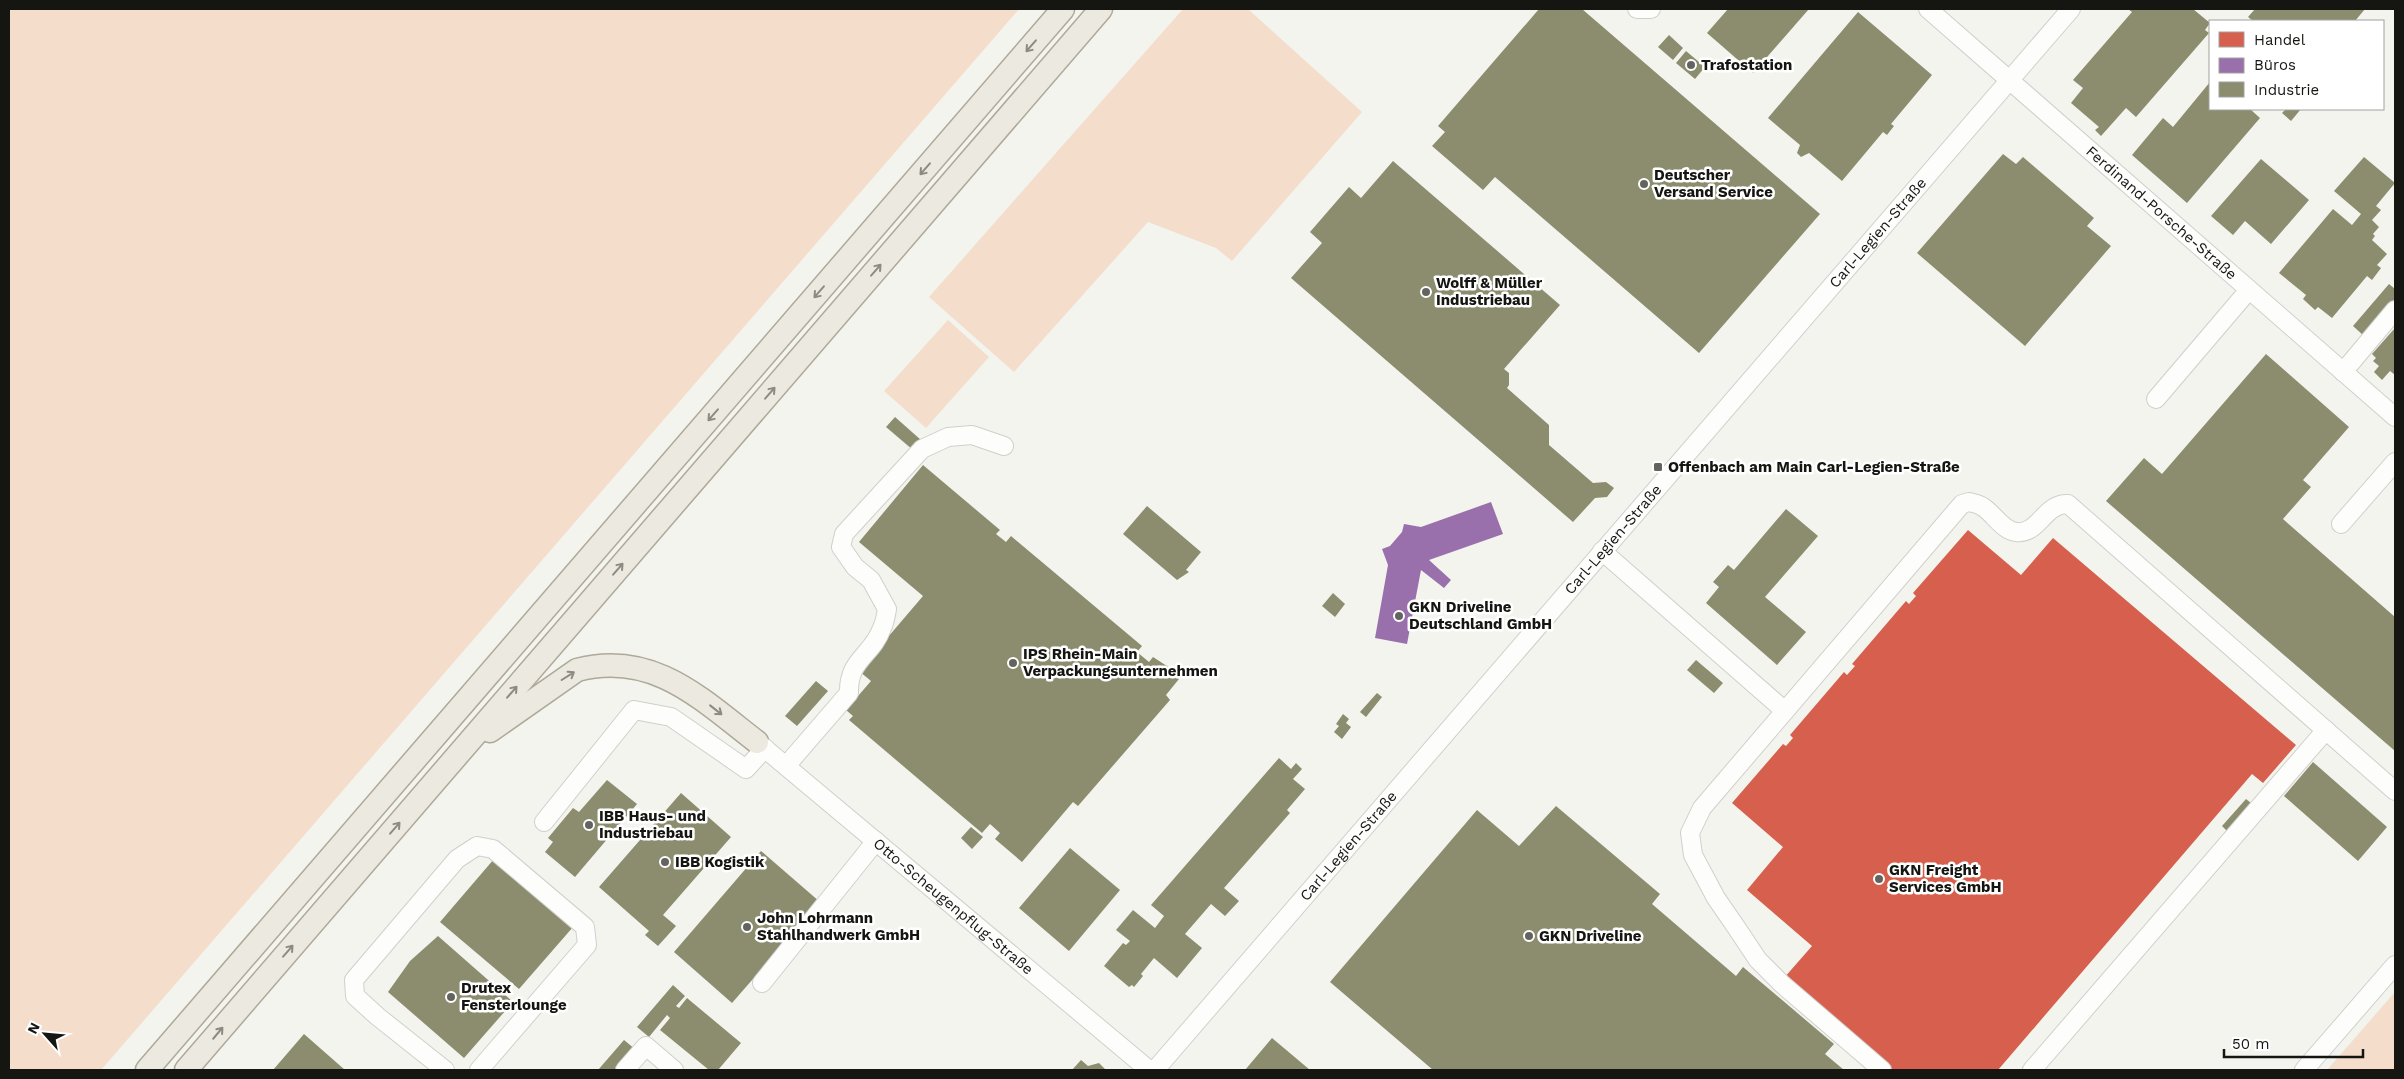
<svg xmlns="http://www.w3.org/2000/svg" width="2404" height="1079" font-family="'Work Sans',sans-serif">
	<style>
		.green { fill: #f4ddcb }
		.shops { fill: #d6604d }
		.offices { fill: #9970ab }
		.industry { fill: #8c8c6e }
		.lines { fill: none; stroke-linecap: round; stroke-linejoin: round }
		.minor-casing { stroke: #cfd0cc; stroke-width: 20 }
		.major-casing { stroke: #aea999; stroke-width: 25 }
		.minor { stroke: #fdfdfc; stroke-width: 18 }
		.major { stroke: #ece9e0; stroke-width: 22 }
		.oneway { stroke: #8b8a83 }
		.poi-dot { fill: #63645f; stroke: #fff; stroke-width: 2 }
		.labels { text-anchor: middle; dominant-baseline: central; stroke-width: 5; stroke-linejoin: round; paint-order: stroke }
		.poi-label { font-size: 15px; font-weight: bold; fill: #151612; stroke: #fff; text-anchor: start }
		.street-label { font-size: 15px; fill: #151612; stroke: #fff }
	</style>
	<rect width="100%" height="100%" fill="#f3f4ee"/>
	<g class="green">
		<path d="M9,9h1010l-918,1061h-92z"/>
		<path d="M1183,9h65l114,103 -130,149 -16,-13 -68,-26 -134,150 -85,-75z"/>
		<path d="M948,320l41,37 -63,71 -42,-37z"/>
		<path d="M2395,992v78h-68z"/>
	</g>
	<path class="shops" d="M1968,530l53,45 32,-37 243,207 -33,38 -11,-9 -254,296h-106l-108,-92 28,-32 -65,-56 36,-43 -51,-44 51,-59 3,2 7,-8 -3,-3 54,-63 3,3 8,-9 -3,-2 54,-63 3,3 7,-8 -3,-3z"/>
	<path class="offices" d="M1491,502l12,32 -74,26 22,20 -7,8 -23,-18 -14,74 -32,-6 13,-73 -6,-16 8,-3 12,-14 2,-8 17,3z"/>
	<g class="industry">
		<path d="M1539,9h43l238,205 -121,139 -204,-176 -12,13 -51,-44 13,-14 -7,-6z"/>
		<path d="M1728,9h81l-56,64 -46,-40z"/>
		<path d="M2128,9h65l17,14 -5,7 4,3 -73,84 -10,-9 -25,28 -6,-6 4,-3 -28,-24 12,-15 -10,-8 59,-68z"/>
		<path d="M2255,9h110l-10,12h-102l-5,-4z"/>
		<path d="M1858,12l74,63 -41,49 3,2 -7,9 -4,-3 -41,49 -33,-28 -8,4 -4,-4 3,-8 -32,-27z"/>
		<path d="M1669,35l14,13 -10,12 -15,-13z"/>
		<path d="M1686,51l19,16 -10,12 -19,-16z"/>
		<path d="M2210,82v27h40l10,9 -73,85 -55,-48 31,-37 10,9z"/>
		<path d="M2286,109h15l-10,12 -9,-8z"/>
		<path d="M2003,154l13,10 7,-7 71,61 -7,8 24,20 -86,100 -108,-93z"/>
		<path d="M2364,157l31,26 -19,23 5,4 -9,10 7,7 -6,7 2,2 -3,4 15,14 -10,11 4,3 -9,12 -5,-4 -35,42 -14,-11 -3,3 -12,-11 3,-4 -27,-22 54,-64 19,16 9,-11 -27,-23z"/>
		<path d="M2261,159l48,41 -38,44 -26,-23 -12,14 -22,-19z"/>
		<path d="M1393,161l167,144 -56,64 5,4v12l-2,3 42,37v20l44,38 13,-1 8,6 -7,9 -12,1 -22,24 -282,-244 31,-35 -12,-11 39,-45 12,11z"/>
		<path d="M2389,284l6,5v10l-31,37 -11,-10z"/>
		<path d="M2395,328v47l-5,-4 -8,9 -8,-8 5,-6 -6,-5 3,-3 -4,-4z"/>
		<path d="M2266,354l83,73 -46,53 8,7 -28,32 112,98v134l-289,-250 38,-43 18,16z"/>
		<path d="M895,417l26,23 -8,10 -27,-23z"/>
		<path d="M923,465l77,65 -4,4 10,8 5,-6 131,110 -5,6 12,10 4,-5 17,11 -2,2 11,9 -13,16 4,5 -92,106 -5,-4 -51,60 -27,-23 5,-6 -10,-9 -8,9 -133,-113 4,-4 -7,-6 25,-29 -12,-10 64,-75 -64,-54z"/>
		<path d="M1147,506l54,46 -15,18 3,2 -12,8 -54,-46z"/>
		<path d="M1786,509l32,27 -53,61 41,35 -29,33 -71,-62 13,-16 -6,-5 15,-17 6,5z"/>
		<path d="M1333,593l12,11 -10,13 -13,-11z"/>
		<path d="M1696,660l27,23 -9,10 -27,-23z"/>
		<path d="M816,681l12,10 -31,35 -12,-10z"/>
		<path d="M1377,693l5,4 -16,20 -6,-5z"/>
		<path d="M1343,714l6,5 -3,4 5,4 -9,12 -8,-7 5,-6 -3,-2z"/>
		<path d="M1279,758l12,11 5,-6 6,6 -9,10 12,10 -18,21 3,3 -66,75 15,13 -14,15 -14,-12 -26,30 17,14 -25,30 -23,-20 -13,16 2,2 -9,11 -2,-2 -3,2 -25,-21 19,-23 3,2 4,-4 -14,-11 17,-20 22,18 9,-12 -13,-11z"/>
		<path d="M2313,762l74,65 -29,34 -74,-65z"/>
		<path d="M607,780l30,24 -62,73 -30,-25 8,-10 -5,-4 25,-30 6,4z"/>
		<path d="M681,793l50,44 -68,78 13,11 -18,20 -13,-11 4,-4 -50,-44z"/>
		<path d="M2246,799l5,4 -24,28 -5,-5z"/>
		<path d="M1556,806l104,88 -8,10 84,72 7,-9 91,77 -9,10 19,16h-411l-103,-88 147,-172 42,36z"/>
		<path d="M971,827l12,10 -11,12 -11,-11z"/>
		<path d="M1070,848l50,42 -51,61 -50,-43z"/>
		<path d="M761,851l59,51 -88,101 -58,-51z"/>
		<path d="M494,859l79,68 -54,62 -79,-67z"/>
		<path d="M438,936l75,66 -49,56 -76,-66 22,-31z"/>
		<path d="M673,985l12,11 -9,10 3,2 8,-10 54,45 -23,27h-9l-49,-40 10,-12 -3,-3 -18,22 -12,-10z"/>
		<path d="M304,1034l41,36h-72z"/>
		<path d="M1272,1038l38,32h-65z"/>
		<path d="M624,1040l12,10 -17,20h-21z"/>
		<path d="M1081,1060l7,6 11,-3 7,7h-34z"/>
	</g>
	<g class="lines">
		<g class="minor-casing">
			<g id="minor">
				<path d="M1637,9h14"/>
				<path id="s1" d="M1928,9l467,408"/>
				<path d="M2343,372l52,-62"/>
				<path d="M2156,399l92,-108"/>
				<path d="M2341,524l54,-62"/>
				<path d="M1602,551l183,160"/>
				<path id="s2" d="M757,742l392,328"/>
				<path d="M786,766l63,-73c-1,-34 23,-37 33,-65 3,-6 4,-13 5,-19l-16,-29 -16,-13 -14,-20 3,-13 78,-85 26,-12 24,-2 32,11"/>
				<path d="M544,822l90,-112 37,7 75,52 19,-21"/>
				<path d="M762,983l114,-142"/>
				<path d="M445,1070l-68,-54 -22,-20 -1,-16 103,-121 20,-13 16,3 92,78 2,18 -108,125"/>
				<path d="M625,1070l21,-24 28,24"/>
				<path id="s3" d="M1155,1070l916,-1061"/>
				<path d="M1882,1070l-100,-86 -24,-24 -22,-33 -20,-29 -23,-43 -3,-22 12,-25 260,-304 7,-2c4,1 10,2 14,5 11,7 20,24 33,25 23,3 28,-29 52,-28l327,287"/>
				<path d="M2032,1070l294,-340"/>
				<path d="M2304,1070l91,-105"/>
			</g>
		</g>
		<g class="major-casing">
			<g id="major">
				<path d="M490,731l87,-61c76,-20 124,29 180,72"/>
				<path d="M147,1070l916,-1061"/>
				<path d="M186,1070l915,-1061"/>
			</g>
		</g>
		<use href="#minor" class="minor"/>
		<use href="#major" class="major"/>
	</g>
	<defs><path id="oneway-shaft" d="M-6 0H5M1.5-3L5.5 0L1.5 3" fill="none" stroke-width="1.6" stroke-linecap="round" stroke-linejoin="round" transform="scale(1.25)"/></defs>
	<g class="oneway">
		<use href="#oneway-shaft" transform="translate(1031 46) rotate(131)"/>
		<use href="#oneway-shaft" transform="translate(925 169) rotate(131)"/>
		<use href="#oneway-shaft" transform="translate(876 270) rotate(-49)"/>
		<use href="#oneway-shaft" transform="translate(819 292) rotate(131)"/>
		<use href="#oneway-shaft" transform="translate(770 393) rotate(-49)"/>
		<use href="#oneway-shaft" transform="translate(713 415) rotate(131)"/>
		<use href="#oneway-shaft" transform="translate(618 569) rotate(-49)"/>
		<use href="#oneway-shaft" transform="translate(568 676) rotate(-32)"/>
		<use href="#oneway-shaft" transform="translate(512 692) rotate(-49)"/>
		<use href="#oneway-shaft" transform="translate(716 710) rotate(38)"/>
		<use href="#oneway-shaft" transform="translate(395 828) rotate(-49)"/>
		<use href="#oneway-shaft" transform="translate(288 951) rotate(-49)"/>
		<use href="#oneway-shaft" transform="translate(218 1033) rotate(-50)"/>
	</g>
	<g class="poi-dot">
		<circle cx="1691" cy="65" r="5"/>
		<circle cx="1644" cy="184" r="5"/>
		<circle cx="1426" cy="292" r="5"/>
		<rect x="1653" y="462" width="10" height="10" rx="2.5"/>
		<circle cx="1399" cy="616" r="5"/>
		<circle cx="1013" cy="663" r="5"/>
		<circle cx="589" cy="825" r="5"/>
		<circle cx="665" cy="862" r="5"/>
		<circle cx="1879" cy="879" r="5"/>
		<circle cx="747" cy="927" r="5"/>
		<circle cx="1529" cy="936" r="5"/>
		<circle cx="451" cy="997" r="5"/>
	</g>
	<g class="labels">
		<g class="poi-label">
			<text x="1701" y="65">Trafostation</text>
			<text x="1654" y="175">Deutscher<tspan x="1654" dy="17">Versand Service</tspan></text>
			<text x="1436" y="283">Wolff &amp; Müller<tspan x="1436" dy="17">Industriebau</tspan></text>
			<text x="1668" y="467">Offenbach am Main Carl-Legien-Straße</text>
			<text x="1409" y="607">GKN Driveline<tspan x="1409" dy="17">Deutschland GmbH</tspan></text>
			<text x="1023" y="654">IPS Rhein-Main<tspan x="1023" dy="17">Verpackungsunternehmen</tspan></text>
			<text x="599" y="816">IBB Haus- und<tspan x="599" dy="17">Industriebau</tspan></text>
			<text x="675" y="862">IBB Kogistik</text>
			<text x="1889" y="870">GKN Freight<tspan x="1889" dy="17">Services GmbH</tspan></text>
			<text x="757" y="918">John Lohrmann<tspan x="757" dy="17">Stahlhandwerk GmbH</tspan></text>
			<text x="1539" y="936">GKN Driveline</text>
			<text x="461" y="988">Drutex<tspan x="461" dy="17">Fensterlounge</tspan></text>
		</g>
		<g class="street-label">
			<text stroke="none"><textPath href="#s1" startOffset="310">Ferdinand-Porsche-Straße</textPath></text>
			<text stroke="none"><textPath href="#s3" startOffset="1106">Carl-Legien-Straße</textPath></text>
			<text stroke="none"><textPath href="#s3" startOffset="701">Carl-Legien-Straße</textPath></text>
			<text stroke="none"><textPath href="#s3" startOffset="296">Carl-Legien-Straße</textPath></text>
			<text stroke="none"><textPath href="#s2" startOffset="256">Otto-Scheugenpflug-Straße</textPath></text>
		</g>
	</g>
	<rect width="2404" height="1079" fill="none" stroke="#151612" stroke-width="20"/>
	<rect x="2209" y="20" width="175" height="90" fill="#ffffff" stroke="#a1a2a0"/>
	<rect x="2219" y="32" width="25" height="15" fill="#d6604d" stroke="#a1a2a0"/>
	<text x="2254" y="45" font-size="15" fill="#151612">Handel</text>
	<rect x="2219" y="58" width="25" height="15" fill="#9970ab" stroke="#a1a2a0"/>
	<text x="2254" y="70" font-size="15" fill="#151612">Büros</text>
	<rect x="2219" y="82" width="25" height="15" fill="#8c8c6e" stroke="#a1a2a0"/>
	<text x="2254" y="95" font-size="15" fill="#151612">Industrie</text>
	<g transform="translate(45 1034) rotate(297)" stroke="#ffffff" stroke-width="4" paint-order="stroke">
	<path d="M0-4L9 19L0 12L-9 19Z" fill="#151612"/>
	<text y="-8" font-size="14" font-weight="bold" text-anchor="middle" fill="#151612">N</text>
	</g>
	<path d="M2224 1049v8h139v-8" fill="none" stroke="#151612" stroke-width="2.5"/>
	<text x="2232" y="1049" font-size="15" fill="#151612" stroke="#ffffff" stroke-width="4" paint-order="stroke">50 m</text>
</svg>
